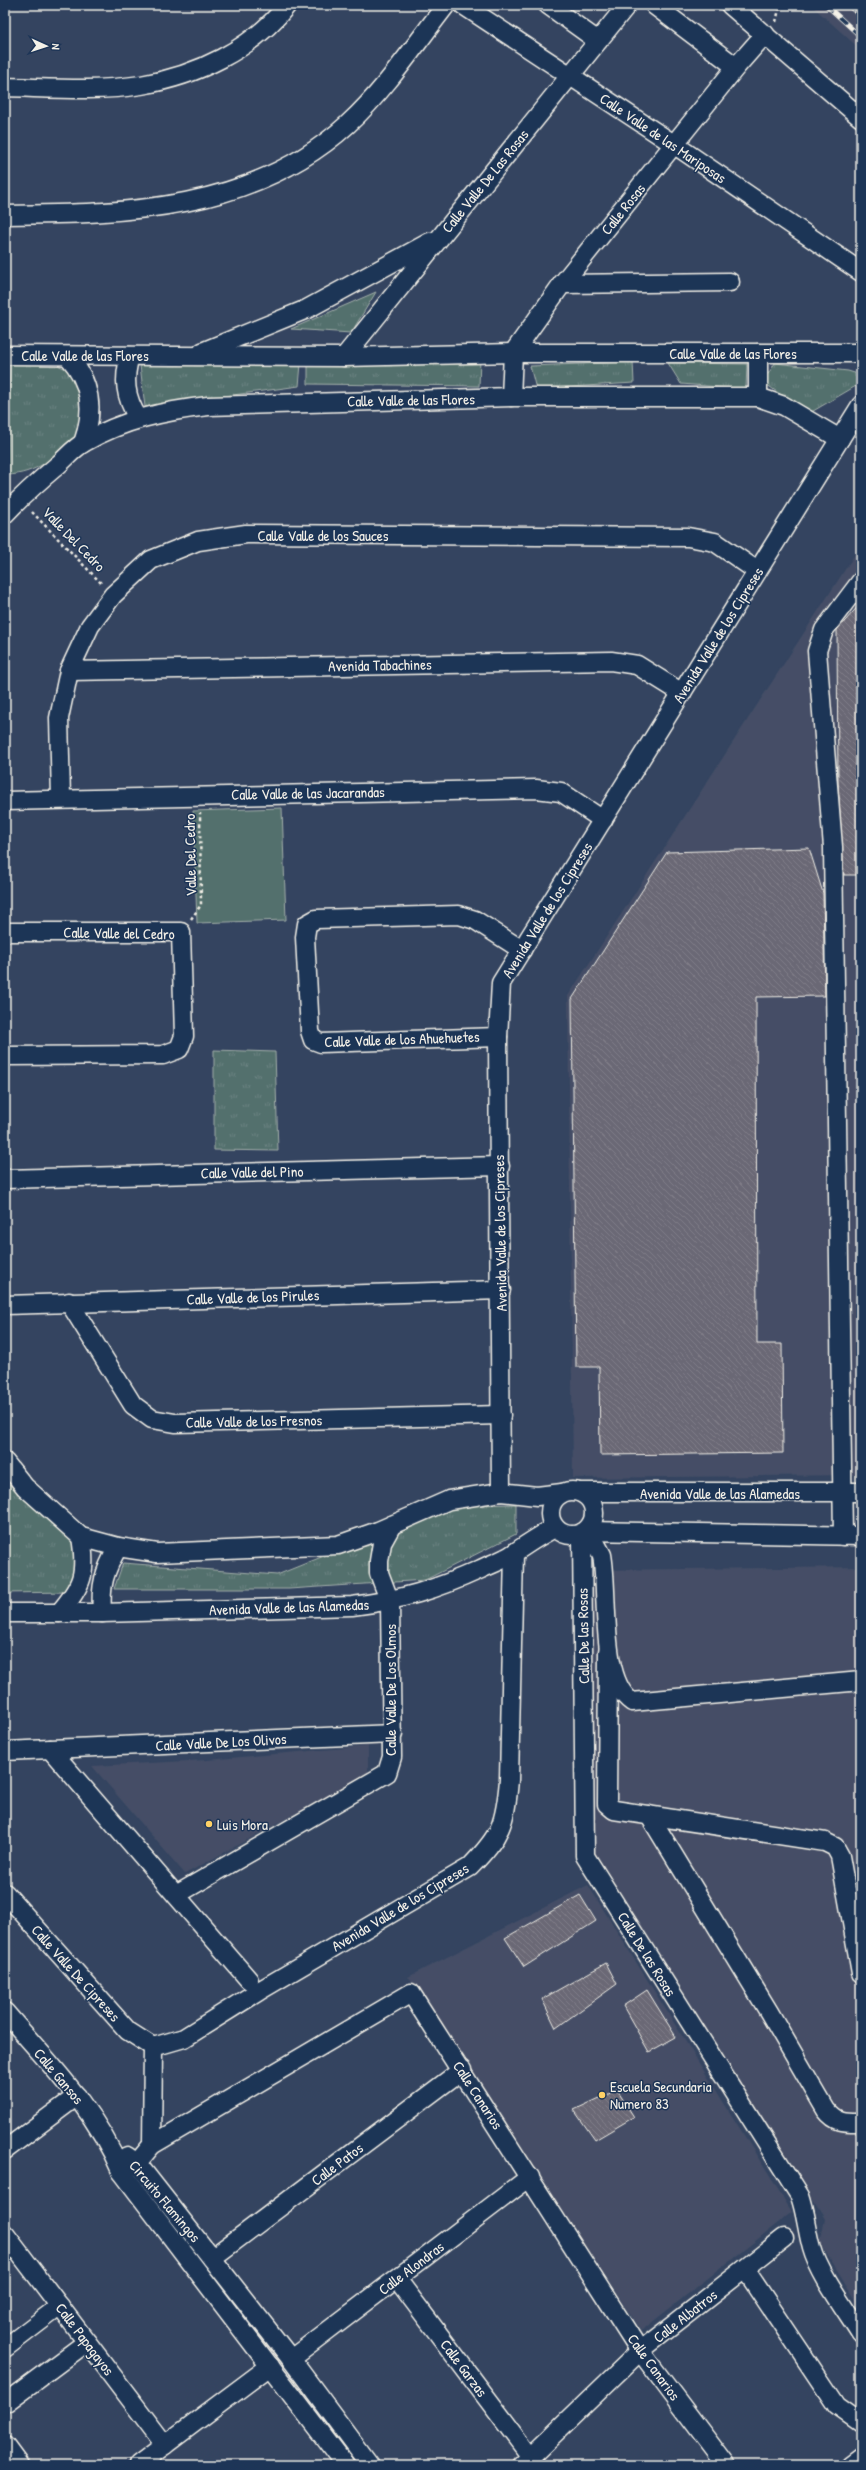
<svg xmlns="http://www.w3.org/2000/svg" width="866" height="2470" font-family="'Patrick Hand',sans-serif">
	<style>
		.built { fill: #444e66 }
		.green { fill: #536f6d; stroke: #a4b0aa }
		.park { fill: url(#park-tufts); stroke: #a4b0aa }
		.building { fill: url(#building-back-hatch); stroke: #f4f1e8 }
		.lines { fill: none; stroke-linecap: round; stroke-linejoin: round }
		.minor-casing { stroke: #f4f1e8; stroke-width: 21 }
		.path { stroke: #f4f1e8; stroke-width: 2.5; stroke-dasharray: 3 3; stroke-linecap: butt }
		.minor { stroke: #1d3557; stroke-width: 18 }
		.rail-casing { stroke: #f4f1e8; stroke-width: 4.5 }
		.rail { stroke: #1d3557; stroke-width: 3; stroke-dasharray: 9; stroke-linecap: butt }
		.poi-dot { fill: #ffd166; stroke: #1d3557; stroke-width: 1.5 }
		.labels { text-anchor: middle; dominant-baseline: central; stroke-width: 3; stroke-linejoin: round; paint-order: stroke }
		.street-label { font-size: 15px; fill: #f4f1e8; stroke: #1d3557 }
		.poi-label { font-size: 15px; fill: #f4f1e8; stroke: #1d3557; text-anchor: start }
	</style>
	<defs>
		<pattern id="park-tufts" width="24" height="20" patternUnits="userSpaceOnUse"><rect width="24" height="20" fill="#536f6d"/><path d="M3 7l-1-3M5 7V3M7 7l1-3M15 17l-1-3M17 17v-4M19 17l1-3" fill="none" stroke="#6c8482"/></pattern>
		<pattern id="building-back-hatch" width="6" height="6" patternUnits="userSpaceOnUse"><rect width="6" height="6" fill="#6a6774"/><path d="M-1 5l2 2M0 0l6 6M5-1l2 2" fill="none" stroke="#807d88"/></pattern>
	</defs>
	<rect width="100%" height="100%" fill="#344460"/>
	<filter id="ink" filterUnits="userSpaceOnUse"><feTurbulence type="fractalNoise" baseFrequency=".025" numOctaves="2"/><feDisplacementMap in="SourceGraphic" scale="8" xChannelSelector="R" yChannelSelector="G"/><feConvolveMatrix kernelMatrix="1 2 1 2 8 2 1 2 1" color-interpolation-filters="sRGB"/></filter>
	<g filter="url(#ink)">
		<g class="built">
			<path d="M811,5h50v45z"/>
			<path d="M861,545v930l-288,3 -5,-482z"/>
			<path d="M861,1567v743l-41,-67 5,-24 -233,-361 1,-288z"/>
			<path d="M368,1746v28l-183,100 -93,-108 115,-6z"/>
			<path d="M588,1885l204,327 -151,119 -233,-354z"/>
		</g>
		<path class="green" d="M282,808l4,112 -89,3 -4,-112z"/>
		<g class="park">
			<path d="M376,292l-25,41 -60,-4z"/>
			<path d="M16,359l39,5 23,10 9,23 -10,43c-23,17 -41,34 -70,35l3,-110z"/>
			<path d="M480,359l-1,27 -171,-2v-18z"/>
			<path d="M633,362l1,21 -98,6 -6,-23z"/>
			<path d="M668,363l79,1 -1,25 -65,-5z"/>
			<path d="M775,363l73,8 13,4v8l-53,31 -45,-32z"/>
			<path d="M301,364l-2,22 -154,21 -5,-42z"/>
			<path d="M214,1050l61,2 3,99 -64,-1z"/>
			<path d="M5,1463l47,51 19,26 12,13 -16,39 -62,1z"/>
			<path d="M516,1504v30l-91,46 -136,9h-175l9,-26 154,12 153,-62 45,-8z"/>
		</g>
		<g class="building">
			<path d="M861,603v272h-17l-6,-91 -1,-154z"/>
			<path d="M809,848l14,45 2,103 -69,1 1,347h25l1,109 -183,2 -1,-88h-23l-4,-368 95,-147z"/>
			<path d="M580,1895l16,26 -72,46 -19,-29z"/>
			<path d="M606,1963l11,21 -61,44 -14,-29z"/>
			<path d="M647,1990l29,47 -27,15 -26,-46z"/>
			<path d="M617,2090l17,27 -39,23 -21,-30z"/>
		</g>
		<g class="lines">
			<g class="minor-casing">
				<g id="minor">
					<path d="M463,5l212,140 186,127"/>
					<path d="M548,5l50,36"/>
					<path d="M654,5l82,62"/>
					<path d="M730,5l131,113"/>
					<path d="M5,87c45,1 92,5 136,-2 55,-9 112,-36 146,-80"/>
					<path d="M5,215c121,-1 248,-4 343,-91 37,-34 67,-79 98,-119"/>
					<path d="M562,284l168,-2"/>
					<path d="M202,352l105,-43 123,-67"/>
					<path d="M5,355l339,2 169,-4h348"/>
					<path d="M68,356c23,26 27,54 15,87"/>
					<path d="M130,356c-7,23 -5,41 8,62"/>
					<path d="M344,357l283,-352"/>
					<path d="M511,397l2,-44 49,-69 174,-217 29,-33"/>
					<path d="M758,397v-44"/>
					<path d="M5,514c17,-18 35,-34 54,-50 8,-7 16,-17 26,-22 38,-22 79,-31 123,-36l303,-9h247l26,9 56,33"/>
					<path d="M69,671l542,-10 26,4 45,28"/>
					<path d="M61,798l-2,-80 10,-47 21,-45 23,-31 38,-35 47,-19 48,-7 442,3 27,5 42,29"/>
					<path d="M5,801l531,-12 25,3 42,28"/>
					<path d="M5,932h176l3,104 -5,13 -16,6 -158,1"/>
					<path d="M498,1037l-177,6 -8,-3 -3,-9 -5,-94 2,-13 9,-5 143,-4 16,5 47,30"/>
					<path d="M5,1179l495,-13"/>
					<path d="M69,1302l64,103 19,14 23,4 326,-8"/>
					<path d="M5,1305l496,-15"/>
					<path d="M5,1462l20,25 56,50 37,10 39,6 181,-8 40,-14 71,-31 52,-8 36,4 25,-3"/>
					<circle cx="572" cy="1513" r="22"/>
					<path d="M501,1492l-3,-455 3,-54 360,-578"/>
					<path d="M579,1492h282"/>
					<path d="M586,1531l275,5"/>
					<path d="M584,1532l11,10 7,13c7,37 -3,125 30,147l229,-21"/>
					<path d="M582,1533l3,323 215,340c6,17 7,34 12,52 7,26 34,62 49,86"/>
					<path d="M843,1536l-10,-689 -16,-196 7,-21 37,-49"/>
					<path d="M5,1613h97l250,-7c50,-6 83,-16 129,-37 10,-5 23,-9 33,-16 13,-9 26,-18 41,-25"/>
					<path d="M59,1613c24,-28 28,-40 22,-76"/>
					<path d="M102,1613c-2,-28 2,-41 16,-66"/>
					<path d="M608,1651l-1,153 7,6 211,32 10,5 5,9 21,117"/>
					<path d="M50,1749l199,231"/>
					<path d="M5,1751l388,-17"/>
					<path d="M649,1815l120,197 57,98c10,13 19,12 35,12"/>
					<path d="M5,1893l123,138 25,16"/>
					<path d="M176,1895l211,-122 5,-16 -2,-155 -11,-29v-12l3,-18 10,-18"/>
					<path d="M5,2012c43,50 90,97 116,159l224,294"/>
					<path d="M153,2047l31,-9 75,-47 211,-124c31,-32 35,-42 39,-87l5,-227"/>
					<path d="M152,2145l1,-98"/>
					<path d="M5,2150l72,-54"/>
					<path d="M127,2156l10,7 154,196 79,106"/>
					<path d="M121,2171l16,-8 15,-18 259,-152 229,358 86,114"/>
					<path d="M5,2234l160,211"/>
					<path d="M212,2258l250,-188"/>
					<path d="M745,2269l92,137 24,17"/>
					<path d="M397,2279l135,179"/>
					<path d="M5,2348l55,-42"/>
					<path d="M291,2359l239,-182"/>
					<path d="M5,2403l82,-61"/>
					<path d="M5,2446l14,19"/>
					<path d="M138,2465l132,-99"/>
					<path d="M522,2465l118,-114 144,-113"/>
					<path d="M849,2465l12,-9"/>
				</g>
			</g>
			<g class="path">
				<path d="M776,22l4,-17"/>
				<path d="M32,512l69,71"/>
				<path d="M191,919l10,-14 -1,-92"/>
			</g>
			<use href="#minor" class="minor"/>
			<g class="rail-casing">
				<g id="rail">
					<path d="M826,5l35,32"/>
					<path d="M848,5l13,12"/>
				</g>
			</g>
			<use href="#rail" class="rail"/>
		</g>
	</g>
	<g class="poi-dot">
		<circle cx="209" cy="1824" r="4"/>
		<circle cx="602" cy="2095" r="4"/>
	</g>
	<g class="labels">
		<g class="street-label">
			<text transform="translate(663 138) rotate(34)">Calle Valle de las Mariposas</text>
			<text transform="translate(485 181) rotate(-51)">Calle Valle De Las Rosas</text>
			<text transform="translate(623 209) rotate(-51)">Calle Rosas</text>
			<text x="733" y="353">Calle Valle de las Flores</text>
			<text x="85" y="355">Calle Valle de las Flores</text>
			<text transform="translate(411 400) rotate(-1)">Calle Valle de las Flores</text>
			<text x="323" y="535">Calle Valle de los Sauces</text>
			<text transform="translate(74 539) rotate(46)">Valle Del Cedro</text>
			<text transform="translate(718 635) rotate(-58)">Avenida Valle de los Cipreses</text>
			<text transform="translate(380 665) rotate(-1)">Avenida Tabachines</text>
			<text transform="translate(308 793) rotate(-1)">Calle Valle de las Jacarandas</text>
			<text transform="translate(190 855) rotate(-91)">Valle Del Cedro</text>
			<text transform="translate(547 910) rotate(-58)">Avenida Valle de los Cipreses</text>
			<text transform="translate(119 933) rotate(1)">Calle Valle del Cedro</text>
			<text transform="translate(402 1039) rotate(-2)">Calle Valle de los Ahuehuetes</text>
			<text transform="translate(252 1172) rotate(-1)">Calle Valle del Pino</text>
			<text transform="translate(500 1233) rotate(-91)">Avenida Valle de los Cipreses</text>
			<text transform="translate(253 1297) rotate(-2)">Calle Valle de los Pirules</text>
			<text transform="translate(254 1421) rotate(-1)">Calle Valle de los Fresnos</text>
			<text x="720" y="1493">Avenida Valle de las Alamedas</text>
			<text transform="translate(289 1607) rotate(-2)">Avenida Valle de las Alamedas</text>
			<text transform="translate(583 1636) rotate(-91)">Calle De las Rosas</text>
			<text transform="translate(390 1690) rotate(-90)">Calle Valle De Los Olmos</text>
			<text transform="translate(221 1742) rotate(-3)">Calle Valle De Los Olivos</text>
			<text transform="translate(400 1907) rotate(-31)">Avenida Valle de los Cipreses</text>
			<text transform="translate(647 1954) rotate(58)">Calle De las Rosas</text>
			<text transform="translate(76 1973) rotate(48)">Calle Valle De Cipreses</text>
			<text transform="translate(59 2076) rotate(50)">Calle Gansos</text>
			<text transform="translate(478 2095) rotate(57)">Calle Canarios</text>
			<text transform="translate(337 2164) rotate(-37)">Calle Patos</text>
			<text transform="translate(165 2201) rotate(50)">Circuito Flamingos</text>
			<text transform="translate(411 2268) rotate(-37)">Calle Alondras</text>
			<text transform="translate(685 2316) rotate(-38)">Calle Albatros</text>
			<text transform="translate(85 2339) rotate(53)">Calle Papagayos</text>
			<text transform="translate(654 2367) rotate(54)">Calle Canarios</text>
			<text transform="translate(464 2368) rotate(53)">Calle Garzas</text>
		</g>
		<g class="poi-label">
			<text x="217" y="1824">Luis Mora</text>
			<text x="610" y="2086">Escuela Secundaria<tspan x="610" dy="17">Numero 83</tspan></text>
		</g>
	</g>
	<rect width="866" height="2470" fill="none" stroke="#1d3557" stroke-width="20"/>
	<rect x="10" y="10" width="846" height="2450" fill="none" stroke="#f4f1e8" stroke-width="1.5" filter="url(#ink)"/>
	<g transform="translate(46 46) rotate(93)" stroke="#1d3557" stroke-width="3" paint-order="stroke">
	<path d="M0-3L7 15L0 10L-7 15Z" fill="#f4f1e8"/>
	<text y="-6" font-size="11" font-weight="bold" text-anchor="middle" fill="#f4f1e8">N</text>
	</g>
</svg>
